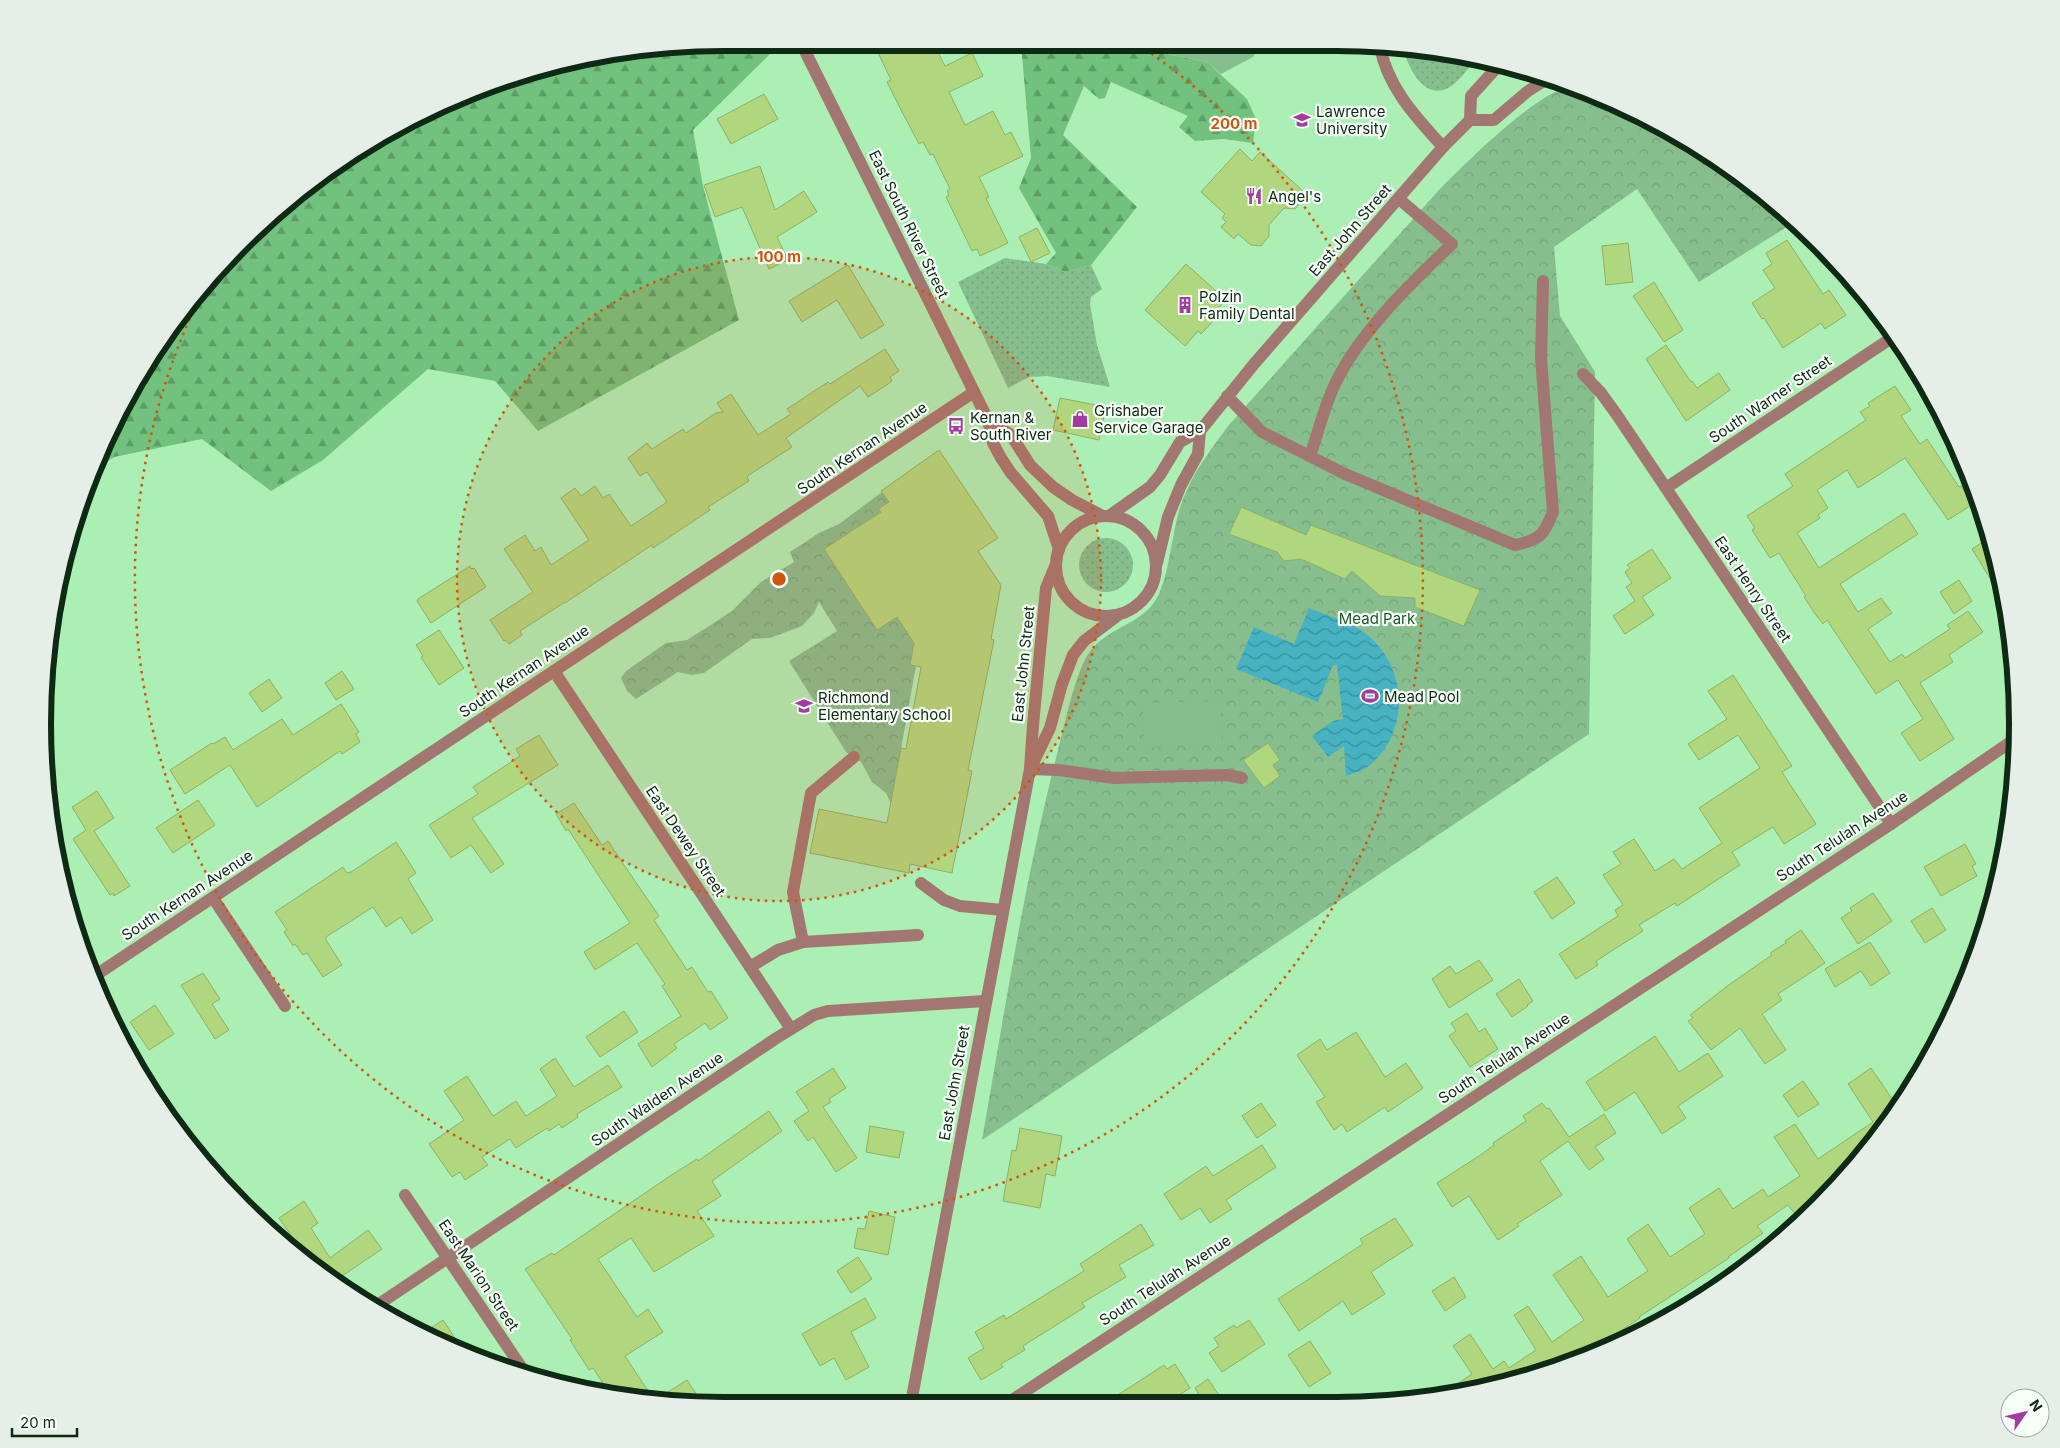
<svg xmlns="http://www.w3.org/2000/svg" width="2060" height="1448" font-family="Inter,sans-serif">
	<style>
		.grass { fill: url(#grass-dots) }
		.forest { fill: url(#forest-firs) }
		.park { fill: url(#park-crowns) }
		.pitch { fill: #86be8e }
		.water { fill: url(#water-waves) }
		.building { fill: #b0d77d; stroke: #8faf66 }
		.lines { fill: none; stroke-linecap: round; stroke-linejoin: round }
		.minor { stroke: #a37771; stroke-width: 12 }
		.ring { fill: none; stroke: #d2540d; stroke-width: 2.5; stroke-dasharray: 2.5 5 }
		.labels { text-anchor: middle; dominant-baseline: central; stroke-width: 4.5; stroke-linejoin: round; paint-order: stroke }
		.poi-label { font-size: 15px; fill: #0e2914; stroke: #f8fff9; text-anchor: start }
		.street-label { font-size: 15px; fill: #0e2914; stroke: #f8fff9 }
		.park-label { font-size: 15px; fill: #1f572b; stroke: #f8fff9 }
		.rim { fill: none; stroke: #0e2914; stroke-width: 6 }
		.centre { fill: #d2540d; stroke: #f8fff9; stroke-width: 2.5 }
		.ring-label { font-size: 15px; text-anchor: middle; font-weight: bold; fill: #d2540d; stroke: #f8fff9; stroke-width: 4.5; stroke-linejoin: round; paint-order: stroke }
	</style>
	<defs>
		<pattern id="grass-dots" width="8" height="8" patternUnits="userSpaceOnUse" patternTransform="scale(1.25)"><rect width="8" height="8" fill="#86be8e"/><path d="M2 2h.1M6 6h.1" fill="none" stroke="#72a37a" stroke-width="1.8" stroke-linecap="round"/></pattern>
		<pattern id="forest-firs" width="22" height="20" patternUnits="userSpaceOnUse" patternTransform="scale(1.25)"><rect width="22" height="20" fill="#72c17e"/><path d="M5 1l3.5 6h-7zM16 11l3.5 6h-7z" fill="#5c9d66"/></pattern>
		<pattern id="park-crowns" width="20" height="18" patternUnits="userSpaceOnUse" patternTransform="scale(1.25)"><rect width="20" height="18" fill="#86be8e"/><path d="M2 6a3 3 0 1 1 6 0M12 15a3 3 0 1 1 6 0" fill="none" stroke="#72a37a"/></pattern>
		<pattern id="water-waves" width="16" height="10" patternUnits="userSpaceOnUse" patternTransform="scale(1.25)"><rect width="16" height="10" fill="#46b2c2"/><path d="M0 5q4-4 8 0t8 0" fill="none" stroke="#39919c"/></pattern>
	</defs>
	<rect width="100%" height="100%" fill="#acefb5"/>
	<g class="grass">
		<path d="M1403,49l66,7 8,2c-9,10 -21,29 -34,32 -22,6 -35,-25 -40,-41z"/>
		<path d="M1005,258l41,6 19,8 26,-7 11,24 -11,8 -1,7 7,41 13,42 -63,-11 -18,1 -21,11 -50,-106z"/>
		<circle cx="1106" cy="565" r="27"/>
	</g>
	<g class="forest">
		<path d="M724,43h40l6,11 -77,76 10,56 36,134 -201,111 -43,-50 -67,-12 -105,91 -52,31 -69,-52 -88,18 -22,15 2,-9 40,-80 77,-108 135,-118 117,-63 84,-28z"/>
		<path d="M1019,43h120l7,7 61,12 40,37 9,20 -3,24 -29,-4 -29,2 -16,-14 9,-11 -77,-34 -6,16 -6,1 -15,-13 -21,49 74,72 -46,58 -26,7 -19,-8 10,-11 -37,-65 12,-30 -10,-114z"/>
	</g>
	<g class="park">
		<path d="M1570,86l27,8 79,40 75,50 42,39 -94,59 -62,-93 -83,58 6,69 35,56 -6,362 -607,406c23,-131 43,-262 76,-390 7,-26 17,-77 31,-97 18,-27 56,-28 70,-59 14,-33 12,-70 27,-102 10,-24 27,-45 42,-66l210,-235c29,-29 94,-95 132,-105z"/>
		<path d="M882,492l7,10 -10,7 2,3 -57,37 53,81 20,-13 17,26 -4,22 6,1 -25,138 -5,-11 -14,-11 -11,-20 -15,-10 -57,-91 48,-30 -18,-29 -5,11 -12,13 -32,12 -18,1 -48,34 -12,2 -14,-3 -42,27 -9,-8 -6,-13 5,-7 40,-28 21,-3 22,-14 23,-15 29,-29 33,-20 -4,-10 29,-19 20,-9z"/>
	</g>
	<g class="pitch">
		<path d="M1139,43h122l-8,14 -32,17 -14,-12 -61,-12z"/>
		<path d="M1221,701l1,43 -78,3 -1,-44z"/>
	</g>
	<path class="water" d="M1309,608c21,9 47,15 64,32 35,34 35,93 -3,125 -7,6 -16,8 -24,11l-2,-30 -16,11 -16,-21 21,-15 10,-2 -6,-54h-4l-15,37 -82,-33 18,-42 40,17z"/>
	<g class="building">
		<path d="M873,42h60l12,24 27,-13 11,23 -34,16 16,33 28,-14 12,24 6,-3 12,24 -44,21 10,20 -3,1 22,45 -28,13 -3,-7 -5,2 -26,-54 3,-2 -2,-4 3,-2 -17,-35 -3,1 -7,-13 -4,2 -20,-38 -12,-24 4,-2z"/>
		<path d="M764,94l14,25 -47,25 -14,-25z"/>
		<path d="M1240,149l12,12 8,-9 42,38 1,10 -8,9 -11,-1 -15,17v11l-8,10 -10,-1 -13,-11 -4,5 -13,-12 5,-5 -4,-4 3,-4 -24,-22z"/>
		<path d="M760,166l15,44 29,-19 13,21 -40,25 11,23 -19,9 -27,-62 -27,10 -11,-32z"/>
		<path d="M1037,228l13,25 -19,9 -12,-25z"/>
		<path d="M1787,240l36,54 6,-4 17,25 -21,14 -4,-6 -38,25 -19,-30 -2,1 -10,-16 23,-15 -12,-18 9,-6 -6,-11z"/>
		<path d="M1628,243l5,39 -27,3 -4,-39z"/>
		<path d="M1186,264l40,36 -14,15 4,3 -15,16 -3,-3 -13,15 -40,-36z"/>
		<path d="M848,265l36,60 -23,14 -24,-39 -35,22 -13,-21z"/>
		<path d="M1654,282l29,48 -19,12 -31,-46z"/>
		<path d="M1666,345l25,37 1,-1 5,7 22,-15 11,17 -44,31 -40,-62z"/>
		<path d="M885,349l14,22 -9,6 2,4 -4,3 -20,13 -8,-11 -74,52 6,9 -43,28 -2,2 2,4 -41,26 2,3 -57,38 -1,-3 -87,58v-1l-45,29 2,4 -13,9 -3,-4 -2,1 -14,-21 43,-28 -29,-43 21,-14 10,16 6,-4 10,18 38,-25 -28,-42 14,-10 6,8 14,-10 8,12 6,-4 22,32 36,-24 -20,-30 -7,4 -12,-18 19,-15 5,6 31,-20 3,4 30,-20 7,-1 -6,-9 14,-9 27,41 33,-21 -4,-5 41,-27 2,2z"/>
		<path d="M1895,386l16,24 -10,6 19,28 7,-5 32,48 2,-1 12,18 -25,16 -43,-62 -47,30 -11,-18 -30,20 11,18 -10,7 2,3 -23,15 22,35 85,-55 14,21 -78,50 18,28 23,-14 11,15 -24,16 22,33 12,-8 3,4 45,-29 -3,-4 21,-14 15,21 -34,23 4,7 -33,21 34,56 -34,22 -19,-28 22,-14 -25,-39 -22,14 -49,-74 -4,4 -7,-9 -12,-18 2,-1 -27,-43 -9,5 -18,-28 3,-2 -8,-12 46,-30 -8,-12 81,-54 -6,-8 10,-6 -2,-3z"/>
		<path d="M1060,398l46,9 -7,33 -46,-10z"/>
		<path d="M939,450l59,88 -20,13 23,34 -10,54 3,1 -26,130 4,1 -20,102 -42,-9 -1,9 -99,-20 9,-44 68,14 14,-75 5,1 15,-82 -11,-2 4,-22 -17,-26 -20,13 -53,-81 57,-37 -3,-3 11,-7 -8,-11z"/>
		<path d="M1241,507l65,28 5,-10 169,65 -16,36 -49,-19v-9l-35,-2 -28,-25 -7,8 -44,-20 -17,2 -7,-9 -48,-18z"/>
		<path d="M1989,538l13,54 -3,1 -27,-44z"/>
		<path d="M1652,549l19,29 -29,19 12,18 -29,19 -12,-18 22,-15 -9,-14 6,-4 -7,-11 5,-4 -3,-3z"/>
		<path d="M470,566l1,3 3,-1 12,19 -55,36 -14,-22 1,-2z"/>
		<path d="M1959,580l13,21 -18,13 -14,-22z"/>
		<path d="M439,630l25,38 -25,17 -18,-28 2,-1 -7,-11z"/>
		<path d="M342,671l12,18 -18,11 -11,-17z"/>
		<path d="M1733,675l59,91 -10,6 34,52 -32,20 -11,-17 -41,25 8,13 -63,41 -2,-3 -36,22 4,6 -47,30 2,4 -22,14 -17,-25 59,-38 -3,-6 8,-5 -20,-30 18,-11 -8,-12 21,-13 21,32 19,-12 8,10 40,-26 -23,-35 61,-40 -22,-33 -39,25 -11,-16 39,-25 -19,-28z"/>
		<path d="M269,679l13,19 -20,14 -13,-19z"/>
		<path d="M341,704l18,28 -3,2 4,8 -18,12 -2,-3 -83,56 -27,-42 -45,29 -15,-24 42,-27 1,1 12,-7 8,13 49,-31 11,16z"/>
		<path d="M539,735l19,30 -86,53 32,46 -13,9 -20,-28 -20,13 -22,-33 49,-31 -5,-7 47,-31 -4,-7z"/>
		<path d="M1268,743l12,17 -7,5 7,11 -16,12 -21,-28z"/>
		<path d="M97,791l17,27 -20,13 36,55 -16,10 -1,-3 -3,2 -37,-56 13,-9 -14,-23z"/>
		<path d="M198,800l17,25 -42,28 -17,-25z"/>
		<path d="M574,803l28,42 6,-4 18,27 33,48 -5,4 33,50 5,-3 16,25 3,-1 17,27 -18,12 -5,-7 -31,21 3,4 -25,19 -14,-23 43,-28 -19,-30 3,-2 -28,-41 -42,27 -11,-18 46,-29 -62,-94 -2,2 -10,-17z"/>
		<path d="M396,842l20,31 -8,6 25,41 -21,14 -11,-17 -15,10 -13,-20 -47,30v3l16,25 -19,12 -16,-24 -4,2 -8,-11 -2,2 -9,-14 3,-2 -12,-18 68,-45 4,6 4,-1z"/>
		<path d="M1965,844l11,20 -4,2 5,10 -36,20 -17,-29z"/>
		<path d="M1557,877l18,26 -23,16 -18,-27z"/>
		<path d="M1873,893l19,28 -34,23 -17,-26 11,-7 -2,-3z"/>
		<path d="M1932,908l14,22 -21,13 -14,-22z"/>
		<path d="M1801,930l24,33 -47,31 4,6 -20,14 24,36 -21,14 -25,-36 -29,22 -23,-29 5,-3 -3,-3 40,-31 42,-29 -2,-2 16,-10 -1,-2z"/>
		<path d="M1870,942l20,31 -19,13 -10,-15 -26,16 -10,-18z"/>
		<path d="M1479,960l14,20 -44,28 -17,-29 18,-13 6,8z"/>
		<path d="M203,973l17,26 -8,5 17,26 -14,9 -34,-54z"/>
		<path d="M1519,979l14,22 -6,4 1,1 -16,11 -16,-23z"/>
		<path d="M155,1005l19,29 -25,16 -19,-28z"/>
		<path d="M624,1011l14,21 -38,25 -14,-20z"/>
		<path d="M1467,1013l12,19 6,-4 13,21 -28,18 -21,-31 7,-5 -5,-8z"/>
		<path d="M1356,1032l29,45 21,-14 17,25 -35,24 -3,-5 -38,25 -5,-8 -8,6 -18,-28 9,-5 -28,-42 23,-16 7,11z"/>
		<path d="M1655,1036l24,36 29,-19 15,23 -45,30 8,12 -24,16 -27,-42 -30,19 -19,-29z"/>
		<path d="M555,1058l19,29 34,-22 14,22 -45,27 1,3 -16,11 -3,-4 -10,7 -2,-3 -31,20 -6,-9 -28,18 6,8 -23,15 -5,-8 -8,5 -23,-33 35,-24 -20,-29 23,-15 26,40 23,-15 10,15 31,-20 -17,-27z"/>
		<path d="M833,1068l13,20 -17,11 2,3 -8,5 34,51 -21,14 -23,-35 -5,4 -14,-20 15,-10 -13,-19z"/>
		<path d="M1871,1068l26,38 -20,33 -53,56 -29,19 -7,-9 -31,21 6,7 -35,24 1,1 -90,59 1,1 -67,44 -18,7 -112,27 -1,-2 30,-20 -19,-28 17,-12 23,35 11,-8 5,7 27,-18 -22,-35 14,-9 24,36 32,-22 -31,-45 28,-19 27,41 40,-26 -21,-32 21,-15 22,33 35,-23 -16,-26 30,-20 14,21 30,-20 5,8 32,-21 -26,-39 21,-13 23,35 55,-37 -25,-38z"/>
		<path d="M1803,1081l16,23 -21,13 -15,-22z"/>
		<path d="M1261,1103l15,22 -19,13 -15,-22z"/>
		<path d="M1542,1103l5,6 2,-1 20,29 35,-23 12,19 -21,14 9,12 -15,11 -21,-29 -28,20 22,34 -45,29 2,2 -21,14 -29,-44 -17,11 -15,-24 45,-29 12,-9 -1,-2 33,-22 -3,-5z"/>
		<path d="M769,1111l13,20 -70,50 9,15 -24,15 17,25 -60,36 -23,-34 -33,21 39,58 11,-8 15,23 -38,24 29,44 -45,-8 -16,-24 -4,2 -19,-30 2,-1 -47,-70 27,-16 2,2 116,-79 27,-17 1,2z"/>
		<path d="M870,1126l34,6 -5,26 -33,-6z"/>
		<path d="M1020,1128l42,8 -7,40 -9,-2 -6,34 -37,-7 9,-51 4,1z"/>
		<path d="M1262,1145l14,22 -50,33 6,9 -22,14 -10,-15 -19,12 -17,-26 42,-28 7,10z"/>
		<path d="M304,1201l14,22 -7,5 19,30 38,-28 14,19 -40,27 10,15 -43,-26 -8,-8 3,-3 -25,-36z"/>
		<path d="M869,1211l26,6 -7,38 -34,-7 4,-20 7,1z"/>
		<path d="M1395,1218l18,27 -42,27 14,22 -33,21 -9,-14 -44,30 -21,-32 85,-55 -3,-5z"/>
		<path d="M1141,1224l13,21 -35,20 7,12 -44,26 3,4 -62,39 2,4 -24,14 2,3 -22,13 -13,-22 16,-10 -9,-16 29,-17 2,4 78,-48 -4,-7z"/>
		<path d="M858,1257l14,22 -21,14 -14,-22z"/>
		<path d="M1454,1277l12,20 -21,14 -13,-20z"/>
		<path d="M865,1298l11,20 -25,14 18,35 -23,13 -12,-22 -14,8 -18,-32z"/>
		<path d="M443,1320l20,30 -42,-16z"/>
		<path d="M1249,1320l16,24 -43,28 -13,-19 10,-7 -5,-8 20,-13 2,3z"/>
		<path d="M1310,1341l21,32 -22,14 -21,-32z"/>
		<path d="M1175,1364l15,24 -20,13 -63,1 57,-37 3,4z"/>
		<path d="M1208,1379l15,22h-20l-8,-13z"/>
		<path d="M687,1380l12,18 -9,6 -35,-4z"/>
	</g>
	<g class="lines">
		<g class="minor">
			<path d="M801,43l187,377 5,23 8,15 10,15 37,43 11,33"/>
			<path d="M1380,47c8,41 36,70 63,100"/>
			<path d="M1470,120l1,-24 28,-31"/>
			<path d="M1583,374l18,19 16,22 274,409"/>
			<path d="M1227,396l35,36 83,42 170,71c25,-5 29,-10 38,-33l-12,-154 2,-77"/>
			<path d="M988,420l23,15 19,30 23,22 19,13 31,16"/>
			<path d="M1310,456c8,-23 14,-49 25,-72 25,-52 75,-100 117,-140l-53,-45"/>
			<path d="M1666,488l227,-151"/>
			<path d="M1109,516l41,-29 10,-12 20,-33 20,-11 54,-67 189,-217 27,-27h24l34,-29 19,-12"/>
			<circle cx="1106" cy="566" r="50"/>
			<path d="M1157,563l11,-46 13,-32 17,-31 2,-23"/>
			<path d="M554,671l237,358"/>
			<path d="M1033,763l17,-35 12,-44 11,-29 11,-14 33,-25"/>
			<path d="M1030,769l29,1 55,8 113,-3 15,3"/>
			<path d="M921,883l23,17 16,6 43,4"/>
			<path d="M213,898l72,108"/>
			<path d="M803,942l-10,-50 18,-99 43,-36"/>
			<path d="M750,967l28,-17 25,-8 115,-7"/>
			<path d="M93,977l881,-585"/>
			<path d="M405,1195l121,179"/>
			<path d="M376,1306l399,-267 39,-24 14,-4 157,-10"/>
			<path d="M1009,1402l882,-578 124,-85"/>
			<path d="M911,1403l119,-634 3,-44 13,-137 10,-24"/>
		</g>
	</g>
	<circle cx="779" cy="579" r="322" fill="#d2540d" fill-opacity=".12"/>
	<g class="ring">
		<circle cx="779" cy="579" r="322"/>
		<path d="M1139 45A644 644 0 1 1 210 277"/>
	</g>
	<defs>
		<g id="university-bare" transform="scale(1.35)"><path d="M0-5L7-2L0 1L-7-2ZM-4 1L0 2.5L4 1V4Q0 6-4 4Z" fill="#a23ca1" stroke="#f8fff9" stroke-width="2.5" paint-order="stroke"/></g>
		<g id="restaurant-bare" transform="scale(1.35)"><path d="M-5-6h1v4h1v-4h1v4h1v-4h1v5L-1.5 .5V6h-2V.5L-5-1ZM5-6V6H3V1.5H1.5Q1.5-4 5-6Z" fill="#a23ca1" stroke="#f8fff9" stroke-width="2.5" paint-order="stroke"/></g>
		<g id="building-bare" transform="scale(1.35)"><path d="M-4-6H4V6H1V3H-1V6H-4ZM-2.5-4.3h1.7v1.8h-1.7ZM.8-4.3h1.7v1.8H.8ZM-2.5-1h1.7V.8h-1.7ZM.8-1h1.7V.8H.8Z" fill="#a23ca1" stroke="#f8fff9" stroke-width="2.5" paint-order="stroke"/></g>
		<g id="shop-bare" transform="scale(1.35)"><path d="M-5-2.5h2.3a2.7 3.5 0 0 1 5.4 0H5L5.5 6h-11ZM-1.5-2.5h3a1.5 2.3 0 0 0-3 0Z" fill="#a23ca1" stroke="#f8fff9" stroke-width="2.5" paint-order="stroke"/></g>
		<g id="bus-bare" transform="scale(1.35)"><path d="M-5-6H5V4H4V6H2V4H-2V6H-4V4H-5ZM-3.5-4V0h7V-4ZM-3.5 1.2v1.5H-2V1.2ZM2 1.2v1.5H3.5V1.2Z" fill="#a23ca1" stroke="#f8fff9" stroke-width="2.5" paint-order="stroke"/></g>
		<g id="stadium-bare" transform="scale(1.35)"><path d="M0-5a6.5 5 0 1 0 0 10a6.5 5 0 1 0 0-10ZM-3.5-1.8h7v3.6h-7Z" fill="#a23ca1" stroke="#f8fff9" stroke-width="2.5" paint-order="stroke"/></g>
		<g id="school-bare" transform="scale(1.35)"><path d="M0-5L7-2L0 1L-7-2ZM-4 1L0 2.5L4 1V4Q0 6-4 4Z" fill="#a23ca1" stroke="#f8fff9" stroke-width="2.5" paint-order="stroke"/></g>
	</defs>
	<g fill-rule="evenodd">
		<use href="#university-bare" x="1302" y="120"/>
		<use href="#restaurant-bare" x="1254" y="196"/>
		<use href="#building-bare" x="1185" y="305"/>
		<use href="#shop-bare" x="1080" y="419"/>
		<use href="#bus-bare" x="956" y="426"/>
		<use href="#stadium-bare" x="1370" y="696"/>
		<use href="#school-bare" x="804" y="706"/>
	</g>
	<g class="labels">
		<g class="poi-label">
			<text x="1316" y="111">Lawrence<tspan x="1316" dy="17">University</tspan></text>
			<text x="1268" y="196">Angel's</text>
			<text x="1199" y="296">Polzin<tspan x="1199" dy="17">Family Dental</tspan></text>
			<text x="1094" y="410">Grishaber<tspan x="1094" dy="17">Service Garage</tspan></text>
			<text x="970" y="417">Kernan &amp;<tspan x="970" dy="17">South River</tspan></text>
			<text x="1384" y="696">Mead Pool</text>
			<text x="818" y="697">Richmond<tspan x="818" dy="17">Elementary School</tspan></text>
		</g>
		<g class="street-label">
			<text transform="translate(909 224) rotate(64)">East South River Street</text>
			<text transform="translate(1350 230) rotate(-49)">East John Street</text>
			<text transform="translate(1770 399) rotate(-34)">South Warner Street</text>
			<text transform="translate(862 448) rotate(-34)">South Kernan Avenue</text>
			<text transform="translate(1753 589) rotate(56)">East Henry Street</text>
			<text transform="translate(1023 664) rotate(-84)">East John Street</text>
			<text transform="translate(524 671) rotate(-34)">South Kernan Avenue</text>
			<text transform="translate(1842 836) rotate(-33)">South Telulah Avenue</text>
			<text transform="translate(686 841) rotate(56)">East Dewey Street</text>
			<text transform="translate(187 895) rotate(-33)">South Kernan Avenue</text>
			<text transform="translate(1504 1058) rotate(-33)">South Telulah Avenue</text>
			<text transform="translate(954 1083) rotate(-80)">East John Street</text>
			<text transform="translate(657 1099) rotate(-34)">South Walden Avenue</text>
			<text transform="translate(479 1275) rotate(56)">East Marion Street</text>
			<text transform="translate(1165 1280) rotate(-33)">South Telulah Avenue</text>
		</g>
		<g class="park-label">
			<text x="1377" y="618">Mead Park</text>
		</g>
	</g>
	<path d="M0 0H2060V1448H0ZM724 51H1336A673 673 0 0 1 2009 724V724A673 673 0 0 1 1336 1397H724A673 673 0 0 1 51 724V724A673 673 0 0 1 724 51Z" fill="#e5eee7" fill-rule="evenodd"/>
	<path class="rim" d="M724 51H1336A673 673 0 0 1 2009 724V724A673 673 0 0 1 1336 1397H724A673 673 0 0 1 51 724V724A673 673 0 0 1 724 51Z"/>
	<circle cx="779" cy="579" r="8" class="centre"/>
	<g class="ring-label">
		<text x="1234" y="129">200 m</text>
		<text x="779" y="262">100 m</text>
	</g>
	<g transform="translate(2025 1413) rotate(56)"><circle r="24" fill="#f8fff9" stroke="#9aa99d"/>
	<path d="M0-4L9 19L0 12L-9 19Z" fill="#a23ca1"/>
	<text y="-8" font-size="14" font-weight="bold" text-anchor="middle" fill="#0e2914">N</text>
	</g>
	<path d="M12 1428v8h65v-8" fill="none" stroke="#0e2914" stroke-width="2.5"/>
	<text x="20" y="1428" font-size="15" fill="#0e2914" stroke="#f8fff9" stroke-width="4" paint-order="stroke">20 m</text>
</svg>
